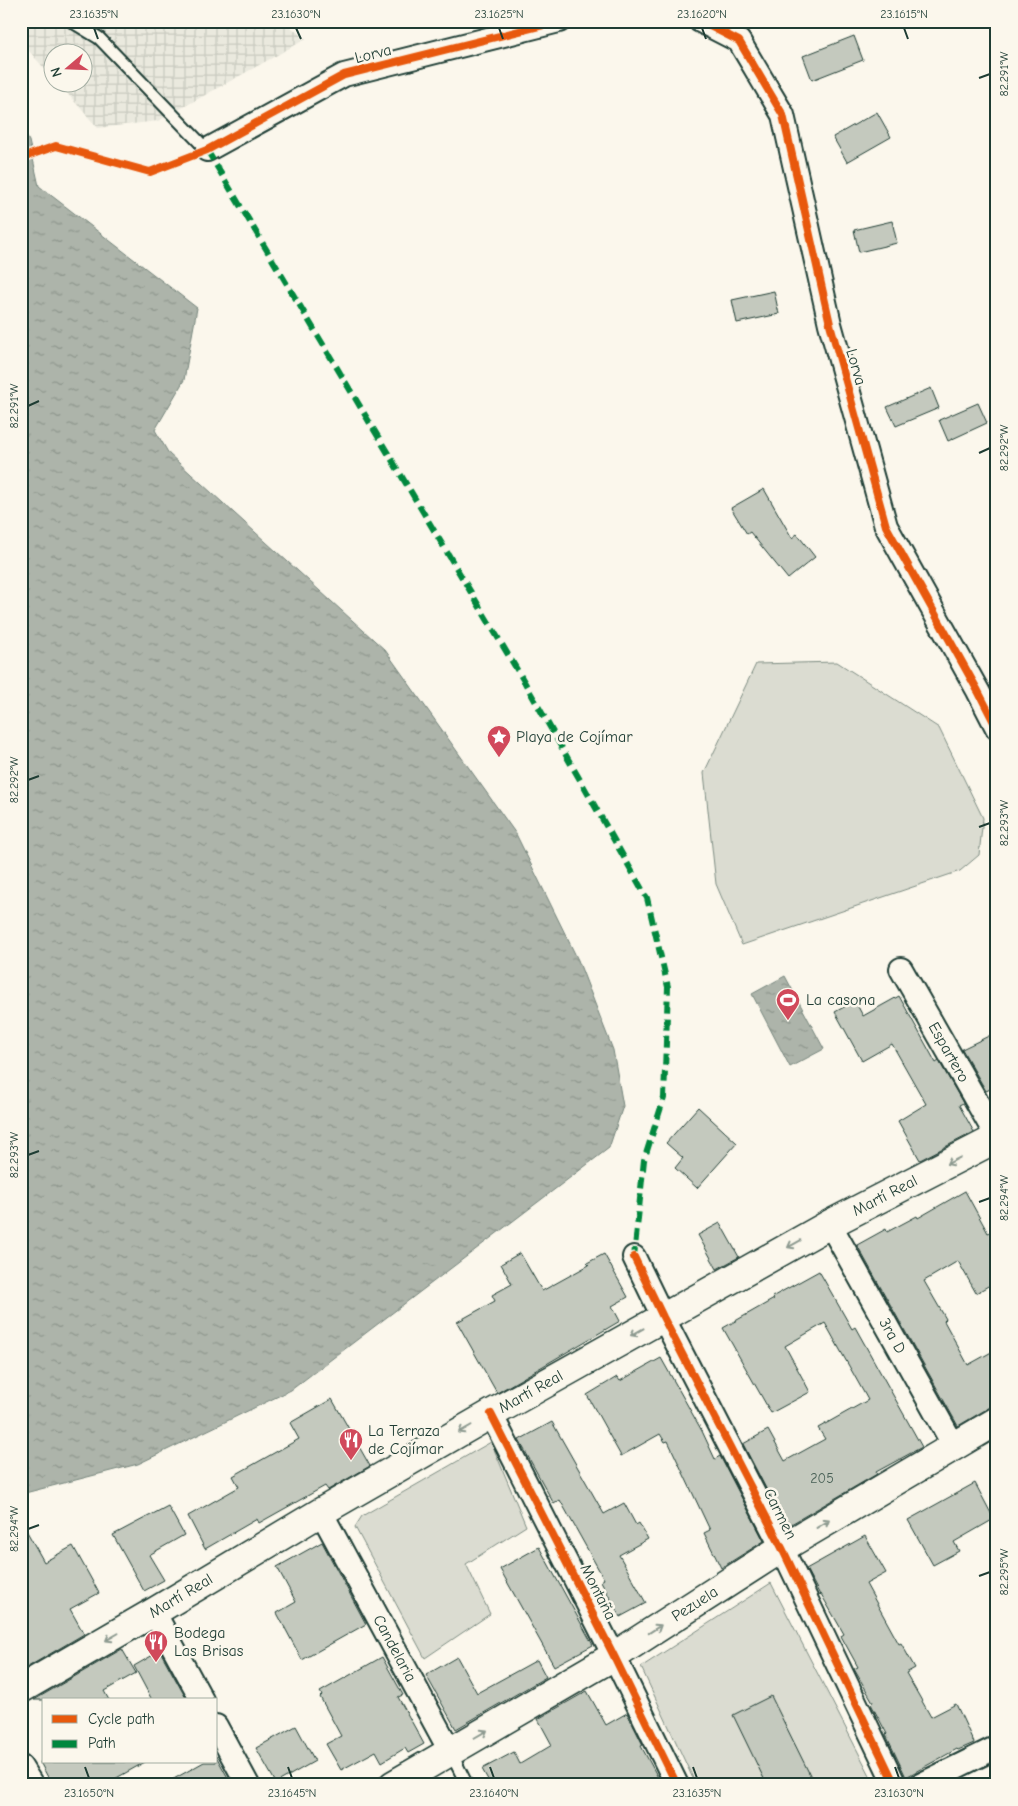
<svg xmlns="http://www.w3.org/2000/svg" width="1018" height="1806" font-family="'Comic Neue',sans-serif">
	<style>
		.industrial { fill: url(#industrial-grid) }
		.park { fill: #dbdcd1; stroke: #7d8c82 }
		.water { fill: url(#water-ripples); stroke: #74847b }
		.building { fill: #c4c9be; stroke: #1f3d34 }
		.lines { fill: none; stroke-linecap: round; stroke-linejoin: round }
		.lane-casing { stroke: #1f3d34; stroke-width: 15 }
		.street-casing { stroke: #1f3d34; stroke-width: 26 }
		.secondary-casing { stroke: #1f3d34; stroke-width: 31 }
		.lane { stroke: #fbf7ec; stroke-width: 11 }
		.street { stroke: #fbf7ec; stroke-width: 22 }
		.secondary { stroke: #fbf7ec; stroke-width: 28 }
		.quiet { stroke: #00873e; stroke-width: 6; stroke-dasharray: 12 6; stroke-linecap: butt }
		.cycleway-casing { stroke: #fbf7ec; stroke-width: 11 }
		.cycleway { stroke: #e8590c; stroke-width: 8 }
		.oneway { stroke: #8d9a90 }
		.ticks { fill: none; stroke: #1f3d34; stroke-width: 2 }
		.labels { text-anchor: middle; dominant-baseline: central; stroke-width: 5; stroke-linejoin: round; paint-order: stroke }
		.number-label { font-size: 14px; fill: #486056 }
		.street-label { font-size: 16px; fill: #1f3d34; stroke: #fbf7ec }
		.poi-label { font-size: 16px; fill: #1f3d34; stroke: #fbf7ec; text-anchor: start }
		.neatline { fill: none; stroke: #1f3d34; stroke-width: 2 }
		.ticks-label { font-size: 12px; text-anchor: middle; fill: #1f3d34 }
	</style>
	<defs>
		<pattern id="industrial-grid" width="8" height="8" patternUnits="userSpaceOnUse" patternTransform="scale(1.25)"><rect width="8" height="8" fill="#eae9de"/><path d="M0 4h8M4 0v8" fill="none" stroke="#c8c9bf"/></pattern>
		<pattern id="water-ripples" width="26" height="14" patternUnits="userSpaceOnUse" patternTransform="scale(1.25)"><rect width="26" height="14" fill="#adb4aa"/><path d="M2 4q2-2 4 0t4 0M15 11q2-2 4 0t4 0" fill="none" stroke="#8c948b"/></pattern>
	</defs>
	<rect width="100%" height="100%" fill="#fbf7ec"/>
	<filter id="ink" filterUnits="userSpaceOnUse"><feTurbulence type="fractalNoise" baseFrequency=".02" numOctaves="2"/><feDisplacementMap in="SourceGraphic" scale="10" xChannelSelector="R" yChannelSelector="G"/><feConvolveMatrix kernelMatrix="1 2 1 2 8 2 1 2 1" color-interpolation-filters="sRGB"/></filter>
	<g filter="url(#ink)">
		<path class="industrial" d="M21,21h262l23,18 -148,82 -60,7 -40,-45 24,-1v-30h-30v25l-31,-35z"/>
		<g class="park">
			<path d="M837,662l102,66 44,90 -4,37 -19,16 -218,74 -26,-61 -12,-111 52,-109z"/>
			<path d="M491,1442l35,84 -60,38 24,50 -65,44 -70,-131 7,-11z"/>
			<path d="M771,1583l103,200 -3,2h-175l-55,-118z"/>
		</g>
		<g class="water">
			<path d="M21,127l8,14 10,45 158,122 -13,72 -29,50 14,24 216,196 131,184 62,126 35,90 10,56 -14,42 -318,242 -153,74 -117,30z"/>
			<path d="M785,976l39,73 -34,18 -38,-73z"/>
		</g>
		<g class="building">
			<path d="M854,36l9,24 -51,20 -9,-24z"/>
			<path d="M877,112l14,25 -44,25 -14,-25z"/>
			<path d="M892,221l5,22 -38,9 -5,-22z"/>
			<path d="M774,291l5,23 -42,9 -5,-23z"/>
			<path d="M931,388l8,20 -43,18 -9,-19z"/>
			<path d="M978,403l9,20 -39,18 -9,-21z"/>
			<path d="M764,489l28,49 5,-4 18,23 -27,22 -38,-47 -3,2 -16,-26z"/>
			<path d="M899,996l37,67 3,-2 24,42 -4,2 15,27 -54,28 -22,-39 28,-17 -34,-60 -30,17 -27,-49 20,-11 8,15z"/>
			<path d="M997,1032v54l-11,5 -24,-42z"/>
			<path d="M698,1107l39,36 -40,45 -22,-20 8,-10 -17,-15z"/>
			<path d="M965,1191l23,42 9,-4v52l-21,12 -18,-32 -34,20 22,38 -2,2 24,44 29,-16v54l-39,23 -101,-181 29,-16 1,3 30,-16 1,2z"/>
			<path d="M720,1223l19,34 -22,12 -19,-34z"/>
			<path d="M520,1253l22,38 47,-26 -2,-2 17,-9 24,43 -16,9 8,15 -123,72 -40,-71 38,-21 -3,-6 20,-11 -11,-20z"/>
			<path d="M819,1271l33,58 3,-2 67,120 -46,25 1,2 -91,53 -43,-83 25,-14 17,31 40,-22 -7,-11 50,-28 -43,-77 -40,23 25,46 -39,21 -48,-85 51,-29 -2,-2z"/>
			<path d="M661,1358l41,73 13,28 5,-3 44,85 -43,27 -17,-35 6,-3 -42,-89 -3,1 -5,-8 -39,22 -34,-61 30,-18 3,4z"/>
			<path d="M332,1399l38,67 -42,24 -3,-4 -66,37 -2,-4 -52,30 -17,-33 51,-29 -6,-11 66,-37 -9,-16z"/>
			<path d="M552,1422l52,92 20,-11 12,22 3,-2 9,16 -29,16 27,48 -26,14 -19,-36 3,-2 -44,-79 -6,4 -35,-64z"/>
			<path d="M975,1483l19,36 -40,23 5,9 -26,14 -25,-45z"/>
			<path d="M168,1506l16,29 -35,20 15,25 -20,11 -31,-56z"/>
			<path d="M21,1521l23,41 29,-16 26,47 -29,16 14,25 -63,37z"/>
			<path d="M865,1536l21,37 -20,11 33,60 2,-1 14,25 -9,5 25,44 25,-13 18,39 -16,7 -1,-1 -51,28 -20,-42 1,-1 -16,-30 2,-2 -19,-33 4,-2 -17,-31 3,-2 -23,-40 -1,1 -14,-26z"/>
			<path d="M322,1542l44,82 -64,36 -25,-47 19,-11 -19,-35z"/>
			<path d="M539,1547l54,98 -39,21 -54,-97z"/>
			<path d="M122,1649l14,24 -32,18 5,9h-75z"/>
			<path d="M160,1651l27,49h-35l-18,-34z"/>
			<path d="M382,1657l21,38 -5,2 26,47 -16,9 -3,-5 -23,14 -6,-11 -35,19 -15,-26 15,-8 -21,-39 2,-2 -2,-3z"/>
			<path d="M457,1657l20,36 60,-33 9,17 -90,52 -30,-54z"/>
			<path d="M587,1691l19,34 21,-12 16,32 -2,1 21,39h-171l-9,-16 32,-17 6,12 32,-19 -14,-26z"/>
			<path d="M771,1696l44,89h-48l-34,-70z"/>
			<path d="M296,1726l19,35 -39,22 -20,-35z"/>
			<path d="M216,1756l16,29h-69l41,-23h12z"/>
			<path d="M40,1762h105l-41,23h-52z"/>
		</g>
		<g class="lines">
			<g class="lane-casing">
				<g id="lane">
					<path d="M71,21l28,17 108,112"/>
					<path d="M450,1751l17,34"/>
				</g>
			</g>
			<g class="street-casing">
				<g id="street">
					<path d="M700,21l39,20 44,74 47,209 56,202 92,165 19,37"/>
					<path d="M207,150l137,-75 215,-54"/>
					<path id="s1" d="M901,969l96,168"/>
					<path id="s2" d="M830,1224l124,222"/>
					<path d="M634,1257l29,60 119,231 113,237"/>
					<path d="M491,1414l123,242 63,129"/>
					<path id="s3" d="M321,1512l129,239"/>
					<path d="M154,1612l48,88"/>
					<path d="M216,1726l32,59"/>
					<path d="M21,1767l11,18"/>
					<path d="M920,1785l77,-38"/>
				</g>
			</g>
			<g class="secondary-casing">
				<g id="secondary">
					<path id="s4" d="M21,1689l133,-77 167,-100 170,-98 339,-190 167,-86"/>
					<path id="s5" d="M393,1785l221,-129 168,-108 215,-127"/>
				</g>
			</g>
			<use href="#lane" class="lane"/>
			<use href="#street" class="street"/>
			<use href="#secondary" class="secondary"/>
			<path class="quiet" d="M207,150l318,533 122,215 21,89 -4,111 -20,62 -10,97"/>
			<g class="cycleway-casing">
				<g id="cycleway">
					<path d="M700,21l39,20 44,74 47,209 56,202 92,165 19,37"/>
					<path d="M21,158l35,-12 94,26 57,-22 137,-75 215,-54"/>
					<path d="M634,1257l29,60 119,231 113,237"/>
					<path d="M491,1414l123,242 63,129"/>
				</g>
			</g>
			<use href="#cycleway" class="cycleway"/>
		</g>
		<defs><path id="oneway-shaft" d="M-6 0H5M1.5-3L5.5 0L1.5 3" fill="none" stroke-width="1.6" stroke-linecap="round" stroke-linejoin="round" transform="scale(1.25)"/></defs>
		<g class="oneway">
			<use href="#oneway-shaft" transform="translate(953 1161) rotate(153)"/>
			<use href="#oneway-shaft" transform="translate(794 1244) rotate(151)"/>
			<use href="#oneway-shaft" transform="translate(637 1332) rotate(151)"/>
			<use href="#oneway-shaft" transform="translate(465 1429) rotate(150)"/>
			<use href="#oneway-shaft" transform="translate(823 1524) rotate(-31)"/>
			<use href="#oneway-shaft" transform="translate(655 1629) rotate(-33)"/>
			<use href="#oneway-shaft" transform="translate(112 1637) rotate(150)"/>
			<use href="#oneway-shaft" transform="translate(481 1734) rotate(-30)"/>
		</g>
	</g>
	<path class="ticks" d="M94,28l4,11M296,28l5,11M499,28l4,11M702,28l4,11M904,28l4,11M979,78l11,-4M28,406l11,-5M979,453l11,-5M28,780l11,-4M979,827l11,-4M28,1155l11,-4M979,1202l11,-4M28,1529l11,-4M979,1576l11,-4M85,1767l4,11M288,1767l4,11M490,1767l4,11M693,1767l4,11M895,1767l4,11"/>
	<defs>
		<g id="sight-pin" transform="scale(1.25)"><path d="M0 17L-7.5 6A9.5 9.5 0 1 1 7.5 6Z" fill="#d1495b" stroke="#fbf7ec"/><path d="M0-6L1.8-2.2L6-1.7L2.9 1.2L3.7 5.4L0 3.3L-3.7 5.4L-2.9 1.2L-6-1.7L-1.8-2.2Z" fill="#fff"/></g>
		<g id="stadium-pin" transform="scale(1.25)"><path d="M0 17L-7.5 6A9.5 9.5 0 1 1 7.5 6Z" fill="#d1495b" stroke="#fbf7ec"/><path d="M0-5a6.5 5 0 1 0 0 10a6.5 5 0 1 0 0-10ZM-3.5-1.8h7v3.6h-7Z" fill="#fff"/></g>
		<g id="restaurant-pin" transform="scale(1.25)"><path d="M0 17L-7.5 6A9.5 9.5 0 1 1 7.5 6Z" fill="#d1495b" stroke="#fbf7ec"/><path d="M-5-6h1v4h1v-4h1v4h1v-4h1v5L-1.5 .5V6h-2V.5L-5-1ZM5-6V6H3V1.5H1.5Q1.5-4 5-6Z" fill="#fff"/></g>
	</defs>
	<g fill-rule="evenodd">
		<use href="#sight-pin" x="499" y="737"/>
		<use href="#stadium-pin" x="788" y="1000"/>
		<use href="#restaurant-pin" x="351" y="1440"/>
		<use href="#restaurant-pin" x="156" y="1642"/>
	</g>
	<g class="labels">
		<g class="number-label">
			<text x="822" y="1478">205</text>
		</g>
		<g class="street-label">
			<text transform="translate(373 54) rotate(-14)">Lorva</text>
			<text transform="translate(856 367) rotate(74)">Lorva</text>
			<text stroke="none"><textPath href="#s1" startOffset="96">Espartero</textPath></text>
			<text stroke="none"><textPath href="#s4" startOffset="995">Martí Real</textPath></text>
			<text stroke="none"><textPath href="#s2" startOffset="128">3ra D</textPath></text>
			<text stroke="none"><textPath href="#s4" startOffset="590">Martí Real</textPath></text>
			<text transform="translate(780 1514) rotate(63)">Carmen</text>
			<text transform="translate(598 1592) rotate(63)">Montaña</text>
			<text stroke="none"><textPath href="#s4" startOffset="185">Martí Real</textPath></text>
			<text stroke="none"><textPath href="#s5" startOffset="352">Pezuela</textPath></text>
			<text stroke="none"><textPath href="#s3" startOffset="155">Candelaria</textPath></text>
		</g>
		<g class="poi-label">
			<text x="516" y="737">Playa de Cojímar</text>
			<text x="806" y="1000">La casona</text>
			<text x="368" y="1431">La Terraza<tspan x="368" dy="18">de Cojímar</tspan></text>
			<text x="174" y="1633">Bodega<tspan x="174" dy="18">Las Brisas</tspan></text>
		</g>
	</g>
	<rect width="1018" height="1806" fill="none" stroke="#fbf7ec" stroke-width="55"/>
	<rect x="42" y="1698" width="175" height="65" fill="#fbf7ec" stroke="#a3ada2"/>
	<rect x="52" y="1715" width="25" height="8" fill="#e8590c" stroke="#a3ada2"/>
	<text x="88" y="1724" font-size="15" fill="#1f3d34">Cycle path</text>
	<rect x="52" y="1740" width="25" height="8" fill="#00873e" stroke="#a3ada2"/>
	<text x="88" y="1748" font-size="15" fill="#1f3d34">Path</text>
	<g transform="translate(68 68) rotate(251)"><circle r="24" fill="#fbf7ec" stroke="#a3ada2"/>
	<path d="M0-4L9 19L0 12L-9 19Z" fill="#d1495b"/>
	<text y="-8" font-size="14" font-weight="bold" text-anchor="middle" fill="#1f3d34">N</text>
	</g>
	<rect x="28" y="28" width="962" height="1750" class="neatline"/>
	<g class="ticks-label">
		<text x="94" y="18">23.1635°N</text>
		<text x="296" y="18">23.1630°N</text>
		<text x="499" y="18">23.1625°N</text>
		<text x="702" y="18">23.1620°N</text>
		<text x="904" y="18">23.1615°N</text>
		<text transform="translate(1004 74) rotate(-90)" y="4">82.291°W</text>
		<text transform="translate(14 406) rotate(-90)" y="4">82.291°W</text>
		<text transform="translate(1004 448) rotate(-90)" y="4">82.292°W</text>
		<text transform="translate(14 780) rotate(-90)" y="4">82.292°W</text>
		<text transform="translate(1004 823) rotate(-90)" y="4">82.293°W</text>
		<text transform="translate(14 1155) rotate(-90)" y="4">82.293°W</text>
		<text transform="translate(1004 1198) rotate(-90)" y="4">82.294°W</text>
		<text transform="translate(14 1529) rotate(-90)" y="4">82.294°W</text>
		<text transform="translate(1004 1572) rotate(-90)" y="4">82.295°W</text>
		<text x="89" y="1797">23.1650°N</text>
		<text x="292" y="1797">23.1645°N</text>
		<text x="494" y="1797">23.1640°N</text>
		<text x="697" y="1797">23.1635°N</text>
		<text x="899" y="1797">23.1630°N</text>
	</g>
</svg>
